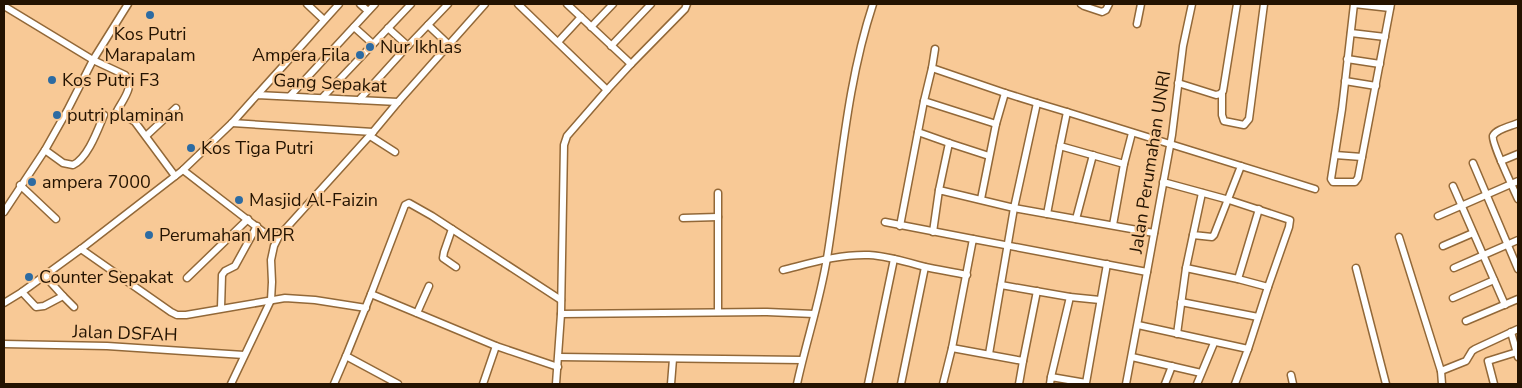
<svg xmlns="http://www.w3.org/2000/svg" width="1522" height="388" font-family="'Nunito Sans',sans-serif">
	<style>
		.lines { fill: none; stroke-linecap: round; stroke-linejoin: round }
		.minor-casing { stroke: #926838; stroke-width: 9 }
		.minor { stroke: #fff; stroke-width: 6 }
		.poi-dot { fill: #2d6ba2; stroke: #f8c996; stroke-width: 2 }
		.labels { text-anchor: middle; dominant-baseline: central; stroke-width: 4.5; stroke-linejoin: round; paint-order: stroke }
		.poi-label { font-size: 18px; fill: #241301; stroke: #f8c996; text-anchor: start }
		.street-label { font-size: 18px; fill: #241301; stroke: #f8c996 }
	</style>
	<rect width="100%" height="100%" fill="#f8c996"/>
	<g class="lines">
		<g class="minor-casing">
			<g id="minor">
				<path d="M307,4l17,16"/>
				<path d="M360,4l8,7"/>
				<path d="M518,4l89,86 24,-26"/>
				<path d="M567,4l64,60 54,-55 2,-5"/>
				<path d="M1081,4l3,2 18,6 4,-2 3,-6"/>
				<path d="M1354,4l-12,105 -11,70 2,3h22l3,-4 33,-174"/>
				<path d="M1354,4l36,4"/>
				<path d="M4,6l89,54 32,15c11,10 -3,26 -8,36l18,11 40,54"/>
				<path d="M1137,24l4,-20"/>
				<path d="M428,25l20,19"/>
				<path d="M354,27l19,17"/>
				<path d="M591,27l22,-23"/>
				<path d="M388,28l20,18"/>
				<path d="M1351,33l34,4"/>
				<path d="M558,42l23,-25"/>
				<path d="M611,46l40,-42"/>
				<path d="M935,49l-3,19 73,25"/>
				<path d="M1347,59l33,5"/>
				<path d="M932,68l-8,33 72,23"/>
				<path d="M1345,81l31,5"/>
				<path d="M1178,83l38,12 4,-1 3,-3 14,-87"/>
				<path d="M1222,93v22l2,6 20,4 5,-6 15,-115"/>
				<path d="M257,95l82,-91"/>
				<path d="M290,96l85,-92"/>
				<path d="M323,97l88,-93"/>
				<path d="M359,100l46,-51 43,-45"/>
				<path d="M924,101l-6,31 31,11"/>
				<path d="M232,123l141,9"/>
				<path d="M1518,123c-6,3 -22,6 -25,13 -2,6 21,54 25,63"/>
				<path d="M146,136l30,-28"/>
				<path d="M370,136l25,16"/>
				<path d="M45,150l18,13 10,2c15,-7 25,-36 31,-50"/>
				<path d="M1335,155l27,2"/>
				<path d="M1501,161l17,-7"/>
				<path d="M1473,163l45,106"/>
				<path d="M1124,164l-64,-18 7,-34 174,54 -27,69 -2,2 -19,-2 9,-42"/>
				<path d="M1241,166l74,23"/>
				<path d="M183,170l92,71"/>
				<path d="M1163,182l66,18 61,20 -1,7 -21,60 -20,62"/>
				<path d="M20,185l36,34"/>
				<path d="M1453,186l52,119"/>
				<path d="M939,190l10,-47 40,13"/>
				<path d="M981,199l15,-75 9,-31 32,10"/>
				<path d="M4,212l41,-62 22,-39 26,-51 35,-56"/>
				<path d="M1047,214l13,-68"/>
				<path d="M1438,216l80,-35"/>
				<path d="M683,218l35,-1"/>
				<path d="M1076,219l17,-64"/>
				<path d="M885,222l88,17"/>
				<path d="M1113,225l11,-61 8,-31"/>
				<path d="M900,226l18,-94"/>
				<path d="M452,229l-8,23 -1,6 13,9"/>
				<path d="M933,232l6,-42 75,18 23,-105 30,9"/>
				<path d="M1193,235l-7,33 52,11 30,8"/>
				<path d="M1399,237l42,134 1,13"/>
				<path d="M1443,246l30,-13"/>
				<path d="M81,249l90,63 6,3h9l99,-17 30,2 51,8"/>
				<path d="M1356,268l30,116"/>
				<path d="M1454,268l64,-28"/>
				<path d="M783,270c28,-7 56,-16 86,-15 19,1 38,7 56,12 14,3 28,5 42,8"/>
				<path d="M44,275l19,21"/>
				<path d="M187,278l61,-59"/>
				<path d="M1238,279l21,-70"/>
				<path d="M1001,285l69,12 30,3"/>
				<path d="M22,292l14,15 8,-1 19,-10 11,11"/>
				<path d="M371,294l-25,62 52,28"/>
				<path d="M1453,298l41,-18"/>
				<path d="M1181,302l77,15"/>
				<path d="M4,303l18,-11 59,-43 102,-79 49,-47 25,-28 141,7"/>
				<path d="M221,308l1,-33 3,-4 10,-5 22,-40"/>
				<path d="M718,312v-119"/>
				<path d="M417,313l12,-27"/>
				<path d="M561,314l206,-2 47,2"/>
				<path d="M1466,321l52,-22"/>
				<path d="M1138,325l110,24 -13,35"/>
				<path d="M1511,332l7,25"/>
				<path d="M1177,334l9,-66"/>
				<path d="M4,344l103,2 137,9"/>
				<path d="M952,348l71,13 14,-70"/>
				<path d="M989,354l25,-146 140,25"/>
				<path d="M559,357l243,3"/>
				<path d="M1132,357l69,16"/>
				<path d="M558,367l-62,-21 -125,-52 34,-89 4,-2 23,13 129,84"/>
				<path d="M1441,371l25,-10 6,-10 3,-2 43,-20"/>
				<path d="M1291,375l2,9"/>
				<path d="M1051,377l19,-80"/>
				<path d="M231,384l40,-84 1,-18 -1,-22 3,-14 5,-10 94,-104 25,-30 87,-98"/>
				<path d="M334,384l12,-28"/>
				<path d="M483,384l13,-38"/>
				<path d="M556,384l5,-70 3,-169 3,-9 40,-46"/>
				<path d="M671,384l2,-25"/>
				<path d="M797,384c9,-42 23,-83 30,-126 14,-85 19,-172 46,-254"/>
				<path d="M868,384l26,-125"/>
				<path d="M901,384l24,-117"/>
				<path d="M943,384l9,-36 21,-109 174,33 25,-137 11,-89 9,-42"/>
				<path d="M1019,384l4,-23"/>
				<path d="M1050,384l1,-7 35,6 21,-119"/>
				<path d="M1126,384l21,-112"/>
				<path d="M1165,384l7,-18"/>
				<path d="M1197,384l17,-41"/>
				<path d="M1494,384l-6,-23 29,-9"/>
			</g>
		</g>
		<use href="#minor" class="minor"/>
	</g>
	<g class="poi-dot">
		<circle cx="150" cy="15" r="5"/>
		<circle cx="370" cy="47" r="5"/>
		<circle cx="360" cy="55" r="5"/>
		<circle cx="52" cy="80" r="5"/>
		<circle cx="57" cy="115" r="5"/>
		<circle cx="191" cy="148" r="5"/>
		<circle cx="32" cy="182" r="5"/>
		<circle cx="239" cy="200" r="5"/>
		<circle cx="149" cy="235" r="5"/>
		<circle cx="29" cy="277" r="5"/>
	</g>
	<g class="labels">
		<g class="poi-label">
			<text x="150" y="34" text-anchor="middle">Kos Putri<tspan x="150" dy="21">Marapalam</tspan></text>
			<text x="380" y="47">Nur Ikhlas</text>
			<text x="350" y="55" text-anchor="end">Ampera Fila</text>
			<text x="62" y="80">Kos Putri F3</text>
			<text x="67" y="115">putri plaminan</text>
			<text x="201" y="148">Kos Tiga Putri</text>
			<text x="42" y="182">ampera 7000</text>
			<text x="249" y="200">Masjid Al-Faizin</text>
			<text x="159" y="235">Perumahan MPR</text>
			<text x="39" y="277">Counter Sepakat</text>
		</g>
		<g class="street-label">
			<text transform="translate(330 83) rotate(3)">Gang Sepakat</text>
			<text transform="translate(1150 162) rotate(-81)">Jalan Perumahan UNRI</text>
			<text transform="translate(125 333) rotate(2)">Jalan DSFAH</text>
		</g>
	</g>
	<rect width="1522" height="388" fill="none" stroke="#241301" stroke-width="10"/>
</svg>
